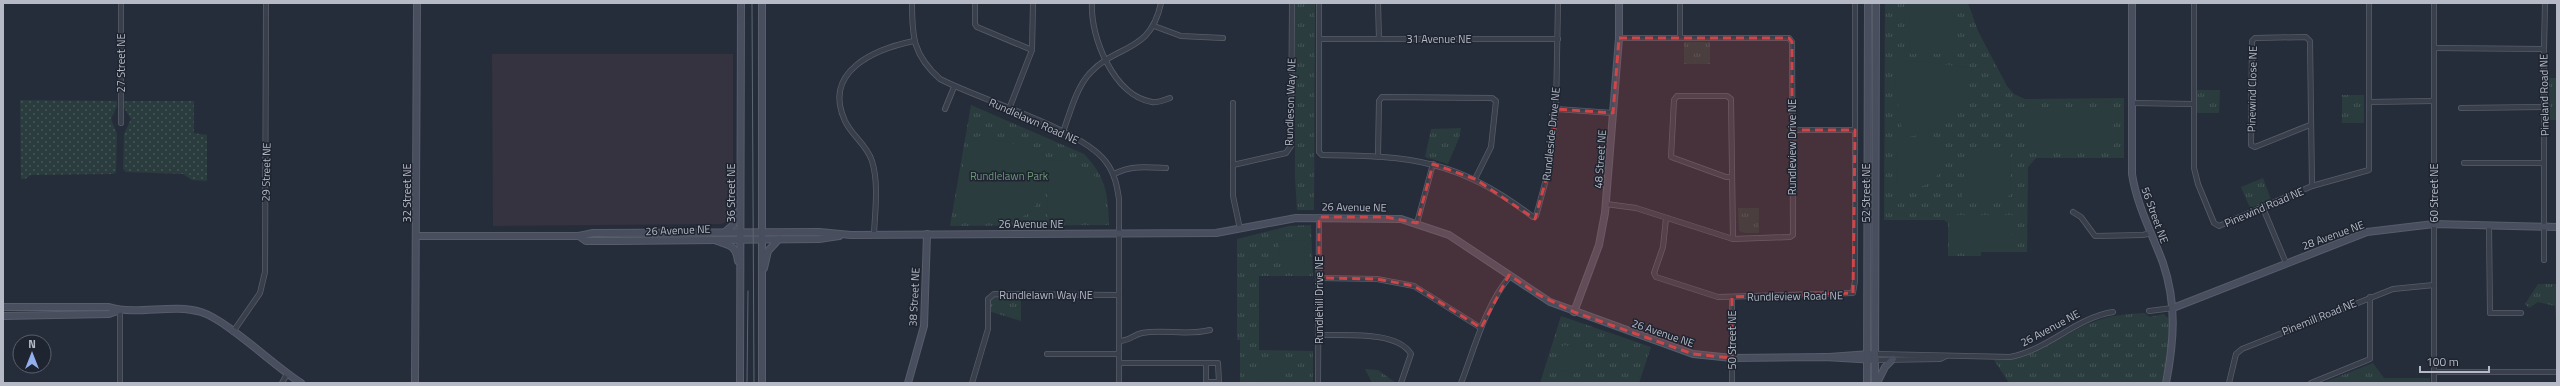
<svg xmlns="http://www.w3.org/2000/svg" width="2560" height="386" font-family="'Titillium Web',sans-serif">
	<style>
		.medical { fill: #363340 }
		.grass { fill: url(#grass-dots) }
		.park { fill: url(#park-tufts) }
		.garden { fill: #2a3c3e }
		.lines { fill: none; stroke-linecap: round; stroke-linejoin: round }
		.street-casing { stroke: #575d69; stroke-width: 6 }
		.secondary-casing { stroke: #575d69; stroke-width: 8 }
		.street { stroke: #393f4b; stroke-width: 4.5 }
		.secondary { stroke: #484e5d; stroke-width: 6 }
		.tram { stroke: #5e6573; stroke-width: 1 }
		.marked { fill: #cf4548; fill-opacity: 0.2; stroke: #cf4548; stroke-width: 3; stroke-dasharray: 8 5; stroke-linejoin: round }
		.labels { text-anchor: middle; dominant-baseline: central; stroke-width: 3; stroke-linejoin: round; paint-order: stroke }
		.street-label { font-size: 11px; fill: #b5bac6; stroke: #1e2430 }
		.park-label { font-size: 11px; fill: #6e957a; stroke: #1e2430 }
	</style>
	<defs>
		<pattern id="grass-dots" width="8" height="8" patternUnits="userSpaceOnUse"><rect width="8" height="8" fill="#2a3c3e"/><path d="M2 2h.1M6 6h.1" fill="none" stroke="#475658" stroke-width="1.8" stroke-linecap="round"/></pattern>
		<pattern id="park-tufts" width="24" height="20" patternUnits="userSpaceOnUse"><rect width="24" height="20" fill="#2a3c3e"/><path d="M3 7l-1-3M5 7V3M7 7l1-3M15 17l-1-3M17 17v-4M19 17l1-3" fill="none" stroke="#475658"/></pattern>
	</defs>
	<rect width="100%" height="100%" fill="#262d3a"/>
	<path class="medical" d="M492,54h241v149l-5,18 -7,3 -228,2z"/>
	<g class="grass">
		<path d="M20,100l97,1v5l-6,13 6,15 -1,38 -3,2 -82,1 -6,4h-4z"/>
		<path d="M123,101h71v32l13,2v46l-15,-1 -9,-6 -57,-2 -3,-3 1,-35 7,-15 -8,-13z"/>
	</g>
	<g class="park">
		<path d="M1295,3h20l-1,207h-17l-2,-32z"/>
		<path d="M1885,3h83l10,28 29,55 7,8 11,5 99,-1v60h-88l-8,9 -1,85h-46v4h-33v-33l-4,-3h-60z"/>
		<rect x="1684" y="42" width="26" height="22"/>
		<rect x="2549" y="78" width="8" height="42"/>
		<path d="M2197,90h23l-1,23h-22z"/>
		<rect x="2342" y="95" width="22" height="28"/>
		<path d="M971,105l113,49c22,23 24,40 25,71l-159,1z"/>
		<path d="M1461,128l-2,10 -11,26 -23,-7 6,-28z"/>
		<path d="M2263,178l8,22 -21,8 -9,-21z"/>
		<path d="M1738,208h21v25h-14l-6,-2z"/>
		<path d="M1311,225l2,51h-54v74l54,1v32h-73v-43h-3v-101l52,-13z"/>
		<path d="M2538,284h19v46l-2,-24 -17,-4 -9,6 -4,-4z"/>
		<path d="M994,294l27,1v26l-33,-10v-12z"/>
		<path d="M2144,313l6,4 14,-3 6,6 -2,30 -6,33h-153l-15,-23c49,-1 61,-24 102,-39 15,-6 32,-7 48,-8z"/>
		<path d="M1561,316l90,31 -12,36h-99z"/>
		<path d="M2373,363l11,15h46v5h-108z"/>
		<path d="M1365,369l13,1 18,13h-24z"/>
	</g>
	<g class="garden">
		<path d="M1909,3h44v51h-43z"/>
		<path d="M1918,61l54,7c-2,39 -30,68 -69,69l-8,-54 2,-18 2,-3z"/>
		<rect x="2025" y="107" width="89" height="43"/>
		<path d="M980,136l61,14c6,17 6,41 -6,56 -19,24 -63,24 -79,-3l13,-63z"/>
		<path d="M1899,142h44c1,38 -10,46 -46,47l-1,-44z"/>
		<path d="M1993,149h17l1,45 -4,3h-45c-1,-25 7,-40 31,-48z"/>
		<path d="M1058,160c37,4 49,23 47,59l-57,1 -1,-59z"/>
		<rect x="1949" y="215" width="63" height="35"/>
		<path d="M1304,240l1,27c-22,0 -26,-4 -26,-26z"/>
		<path d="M1563,345l24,4 -6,21 -10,3 -14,-4z"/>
		<path d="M1258,360h23v20l-23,-1z"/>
	</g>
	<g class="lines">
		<g class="street-casing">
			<g id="street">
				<path d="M912,3c0,34 1,52 28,76 40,21 142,50 166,83 9,12 11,24 13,37v184"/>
				<path d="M975,3v21l2,3 55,23"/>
				<path d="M1092,3c-2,34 22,93 60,99 6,1 13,-2 18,-4"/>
				<path d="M1319,3v149l3,3c91,1 136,5 211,62l3,-1 14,-51 6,-56 2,-106"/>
				<path d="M1378,3l1,36"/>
				<path d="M2194,3v165l4,16 16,39 5,3 93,-40 57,-16v-167"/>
				<path d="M1154,26l27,10 42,2"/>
				<path d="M1680,38v-35"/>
				<path d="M1320,39h238"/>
				<path d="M2434,48l110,1v211"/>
				<path d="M2544,49l1,-46"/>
				<path d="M2370,102l63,-1"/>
				<path d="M1233,103v62"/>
				<path d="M2132,103l60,1"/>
				<path d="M2461,108l83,-1"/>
				<path d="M945,109l9,-22"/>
				<path d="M1009,109l23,-59 1,-47"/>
				<path d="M1556,109l57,4"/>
				<path d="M121,123v-120"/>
				<path d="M2310,125l-55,22 -4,-2 1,-104 3,-3 51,-1 4,4 2,145"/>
				<path d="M1792,130h63"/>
				<path d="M1063,132c7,-19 13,-44 27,-59 28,-30 60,-19 71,-70"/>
				<path d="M1378,156l1,-55 3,-4 110,1 4,3 -5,46 -16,32"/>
				<path d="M2464,163h80"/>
				<path d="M1114,174c17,-9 34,-7 52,-6"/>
				<path d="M1732,177h-6l-55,-20 3,-57 3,-4h50l4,3 2,140"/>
				<path d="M1606,204l30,4 97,31 57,-2 3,-2 -1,-193 -3,-4h-170"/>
				<path d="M2263,208l23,55"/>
				<path d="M2073,212l8,5 14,19 48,-1 8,-2"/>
				<path d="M1666,218l-3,29 -9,26 2,4 62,20 135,-4 2,-12v-278"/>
				<path d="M1417,223l16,-59"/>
				<path d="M2489,225l1,88h31"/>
				<path d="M1240,229l-7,-33v-31l53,-12 5,-7 1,-143"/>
				<path d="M874,234c1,-23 5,-50 -2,-73 -5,-16 -20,-25 -27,-40 -23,-50 30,-72 69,-80"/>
				<path d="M1319,278l58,1 37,7 67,42"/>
				<path d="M1732,297v86"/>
				<path d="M2149,311l24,-3"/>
				<path d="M233,332l27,-39 5,-21 1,-269"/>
				<path d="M1319,335c23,1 78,-5 92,19l-10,29"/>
				<path d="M1119,341c10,0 14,-6 23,-8 22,-4 45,3 68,-3"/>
				<path d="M1047,354h72"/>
				<path d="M1876,354l134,3c38,-7 65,-39 103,-45"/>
				<path d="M1876,360l64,-1 6,-3"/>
				<path d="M1119,363h99l1,19h-13v-19"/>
				<path d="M2434,372h123"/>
				<path d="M120,383v-73"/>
				<path d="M282,383l5,-9"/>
				<path d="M972,383l16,-54v-30l6,-5 125,1"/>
				<path d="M1318,383l1,-166"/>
				<path d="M1461,383c14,-36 24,-77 49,-107"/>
				<path d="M2229,383l7,-29 6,-5 151,-60 41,-4"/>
				<path d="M2311,383l59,-24v-62"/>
				<path d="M2434,383v-380"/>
			</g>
		</g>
		<g class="secondary-casing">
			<g id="secondary">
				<path d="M762,3v380"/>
				<path d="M2132,3v171c5,32 20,59 31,89 14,41 11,78 3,120"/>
				<path d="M725,232l8,-7 5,-13"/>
				<path d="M417,236h162l14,-3 226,-1 32,3 365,-2 80,-15 105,1 48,16 101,67 143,52 39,4 93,-1 51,3"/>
				<path d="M579,236l7,5h32l201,-2 20,-3"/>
				<path d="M717,241c12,4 19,4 21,20"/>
				<path d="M764,268l4,-17 11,-12"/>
				<path d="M3,307h106c30,9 62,-4 92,5 26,8 73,54 100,71"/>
				<path d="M2173,308l194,-76 67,-8 123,3"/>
				<path d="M1574,312l25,-67 6,-32 14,-175v-35"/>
				<path d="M3,316l106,-2 11,-4"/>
				<path d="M1829,357l41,-3"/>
				<path d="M415,383l2,-380"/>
				<path d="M740,383l1,-380"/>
				<path d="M908,383l16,-57 3,-92"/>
				<path d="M1867,383l1,-380"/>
				<path d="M1875,383l1,-380"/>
				<path d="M1877,383l8,-16 8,-8"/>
			</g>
		</g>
		<use href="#street" class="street"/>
		<use href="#secondary" class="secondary"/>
		<g class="tram">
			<path d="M752,3l2,380"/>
			<path d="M747,383l1,-92"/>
		</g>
	</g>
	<path class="marked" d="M1619,38h170l3,4v88h63l-2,163 -121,4v61l-39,-4 -119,-42 -35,-17 -30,-20 -28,53 -67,-42 -37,-7 -58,-1v-61h67l31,6 16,-59 42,15 60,40 15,-54 6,-56 57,4z"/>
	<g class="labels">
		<g class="street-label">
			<text x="1439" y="39">31 Avenue NE</text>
			<text transform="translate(121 63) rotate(-90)">27 Street NE</text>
			<text transform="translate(2252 89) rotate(-89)">Pinewind Close NE</text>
			<text transform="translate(2544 95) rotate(-91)">Pineland Road NE</text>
			<text transform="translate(1290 102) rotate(-88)">Rundleson Way NE</text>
			<text transform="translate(1034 121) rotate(24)">Rundlelawn Road NE</text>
			<text transform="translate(1551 134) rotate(-84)">Rundleside Drive NE</text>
			<text transform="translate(1792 147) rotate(-90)">Rundleview Drive NE</text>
			<text transform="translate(1600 159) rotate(-86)">48 Street NE</text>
			<text transform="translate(266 172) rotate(-89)">29 Street NE</text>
			<text transform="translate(407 193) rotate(-90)">32 Street NE</text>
			<text transform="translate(731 193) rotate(-90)">36 Street NE</text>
			<text transform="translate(1866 193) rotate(-90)">52 Street NE</text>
			<text transform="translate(2434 193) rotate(-90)">60 Street NE</text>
			<text transform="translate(1354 207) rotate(1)">26 Avenue NE</text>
			<text transform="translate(2264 207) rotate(-23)">Pinewind Road NE</text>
			<text transform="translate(2155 215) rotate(70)">56 Street NE</text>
			<text x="1031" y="224">26 Avenue NE</text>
			<text transform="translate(678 230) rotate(-2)">26 Avenue NE</text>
			<text transform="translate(2333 235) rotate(-20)">28 Avenue NE</text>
			<text x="1046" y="295">Rundlelawn Way NE</text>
			<text transform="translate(1795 296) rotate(-1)">Rundleview Road NE</text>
			<text transform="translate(914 297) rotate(-87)">38 Street NE</text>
			<text transform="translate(1319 300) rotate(-90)">Rundlehill Drive NE</text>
			<text transform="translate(2319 317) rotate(-22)">Pinemill Road NE</text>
			<text transform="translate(2050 328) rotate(-28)">26 Avenue NE</text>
			<text transform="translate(1663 333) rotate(19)">26 Avenue NE</text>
			<text transform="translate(1732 340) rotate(-90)">50 Street NE</text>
		</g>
		<g class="park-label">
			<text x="1009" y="176">Rundlelawn Park</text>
		</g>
	</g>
	<rect width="2560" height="386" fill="none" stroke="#b5bac6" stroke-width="8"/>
	<g transform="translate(32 354)"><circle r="19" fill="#1e2430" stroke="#5a606c"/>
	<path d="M0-3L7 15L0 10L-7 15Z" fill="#92afee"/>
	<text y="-6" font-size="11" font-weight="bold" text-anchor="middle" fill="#b5bac6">N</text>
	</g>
	<path d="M2420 366v6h69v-6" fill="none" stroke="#b5bac6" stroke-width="2"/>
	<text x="2426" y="366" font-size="12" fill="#b5bac6" stroke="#1e2430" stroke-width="3" paint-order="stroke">100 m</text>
</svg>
